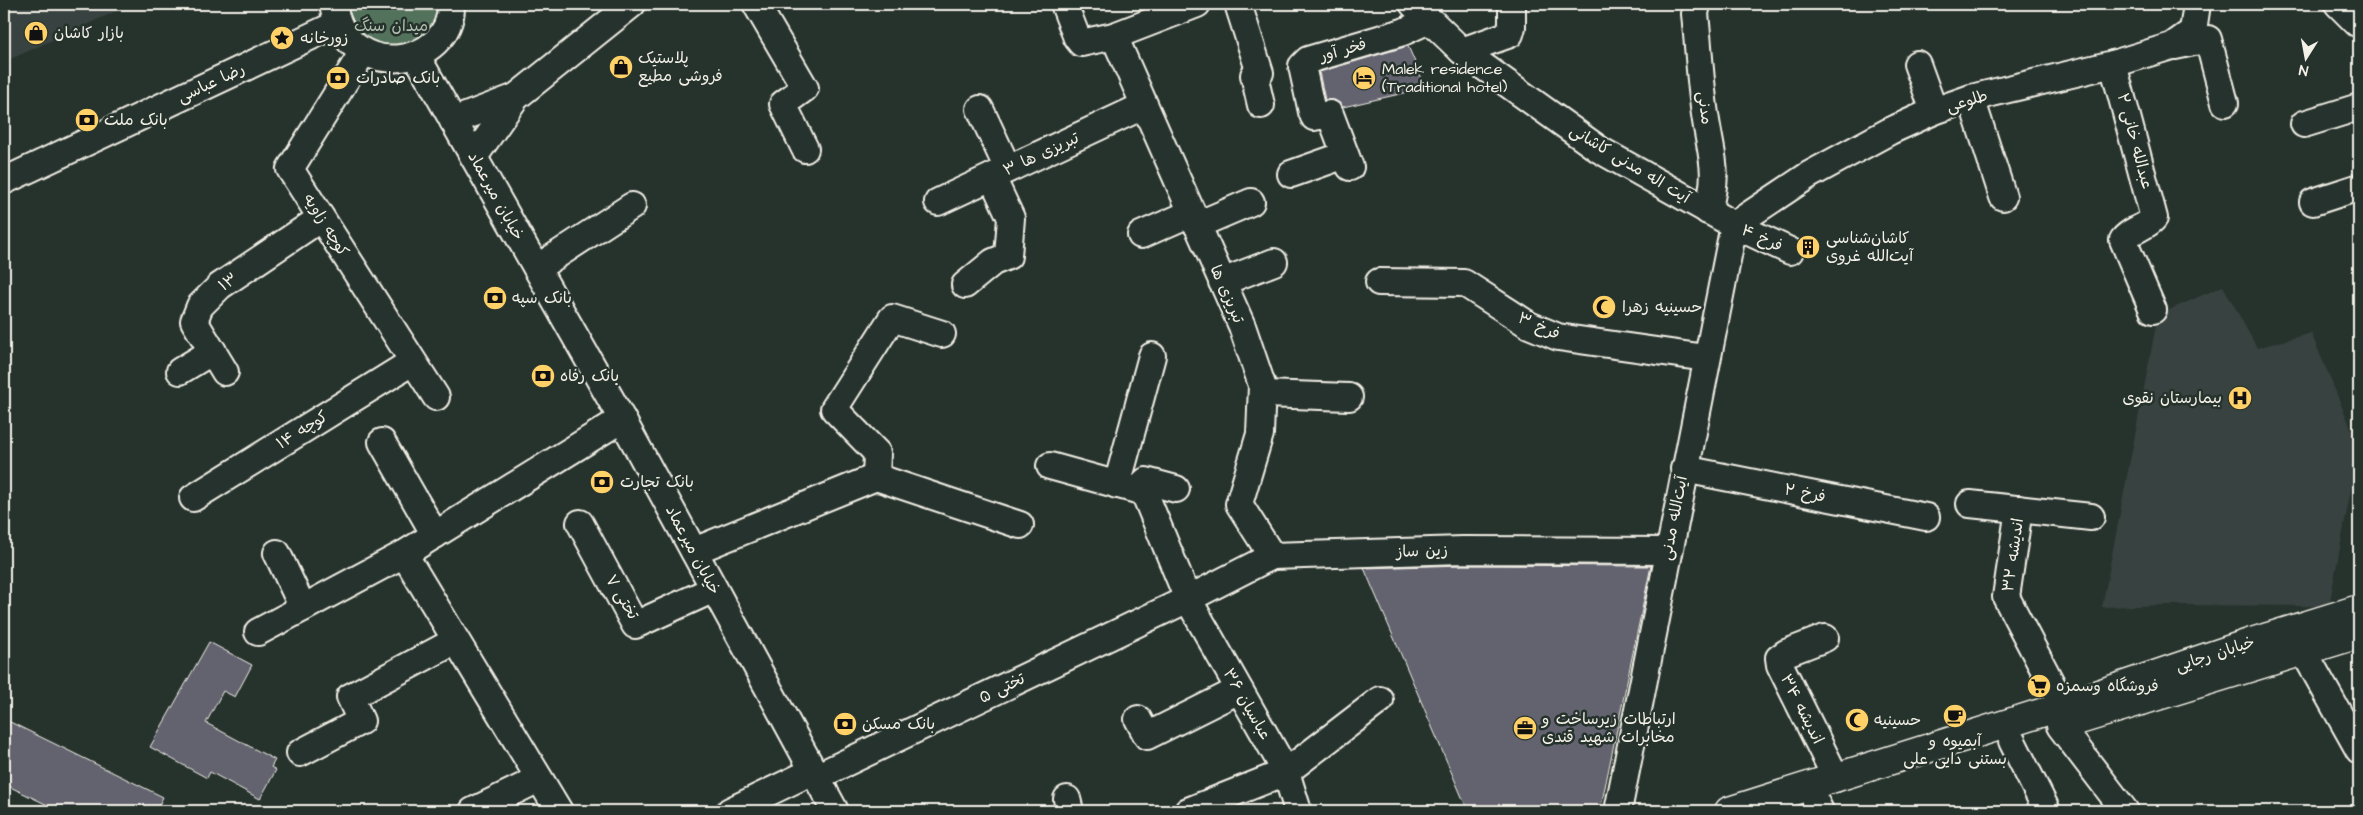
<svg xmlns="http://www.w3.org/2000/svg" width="2363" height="815" font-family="'Architects Daughter','Playpen Sans Arabic',sans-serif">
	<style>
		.built { fill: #394241 }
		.green { fill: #52725c; stroke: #a3b2a2 }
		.building { fill: #646470; stroke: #f4f1e8 }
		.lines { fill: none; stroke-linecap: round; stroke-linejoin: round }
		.minor-tunnel { stroke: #455049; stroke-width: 26; stroke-dasharray: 26 13; stroke-linecap: butt }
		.minor-casing { stroke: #f4f1e8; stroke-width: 30 }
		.major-casing { stroke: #f4f1e8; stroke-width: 31 }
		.minor { stroke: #26332d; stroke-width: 26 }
		.major { stroke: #26332d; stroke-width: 28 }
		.labels { text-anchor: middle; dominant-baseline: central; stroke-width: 5; stroke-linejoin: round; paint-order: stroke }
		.park-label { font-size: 16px; fill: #b3beb0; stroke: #26332d }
		.poi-label { font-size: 16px; fill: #f4f1e8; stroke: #26332d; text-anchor: start }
		.street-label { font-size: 16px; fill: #f4f1e8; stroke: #26332d }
	</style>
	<rect width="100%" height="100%" fill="#26332d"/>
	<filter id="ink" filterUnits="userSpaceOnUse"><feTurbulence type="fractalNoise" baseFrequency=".02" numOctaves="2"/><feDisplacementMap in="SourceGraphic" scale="10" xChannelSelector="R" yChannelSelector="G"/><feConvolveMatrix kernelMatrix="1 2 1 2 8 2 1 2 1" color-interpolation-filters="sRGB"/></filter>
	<g filter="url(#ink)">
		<g class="built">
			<path d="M4,4h128l-128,58z"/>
			<path d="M2223,286l34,62 54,-15 48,114 -30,159 -162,-1 -65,2 56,-292z"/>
		</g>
		<path class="green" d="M343,4h96l-3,14 -8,14 -12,10 -31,7 -28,-14z"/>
		<g class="building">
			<path d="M1408,46l18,42 -83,19 -8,-7h-10l-6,-28z"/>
			<path d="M1463,565l188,1 -51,245h-132l-104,-243z"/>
			<path d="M209,642l43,23 -17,32 -12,-6 -17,32 69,37 -4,7 5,3 -16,29 -50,-27 -3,6 -57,-31z"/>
			<path d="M4,719l159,78 -7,14h-96l-56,-27z"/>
		</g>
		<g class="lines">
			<path class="minor-tunnel" d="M4,5l2,-1"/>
			<g class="minor-casing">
				<g id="minor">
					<path d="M333,4c12,81 120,64 118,0"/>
					<path d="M756,4l49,84 -22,16 22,45"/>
					<path d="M1064,4l13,34 4,5 33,-7 83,-32"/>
					<path d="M1238,4l22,69 -6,2 7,30"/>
					<path d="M1413,4l49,47 138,99 134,75 56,26"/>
					<path d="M1697,4l-2,10c4,35 5,71 11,107 6,38 13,50 2,90"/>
					<path d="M2338,4l19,19"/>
					<path d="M1114,36l128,290 20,59 -2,49 -21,70 33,52"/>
					<path d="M2175,46l33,-7 17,64"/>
					<path d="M1462,51l48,-17 2,-7v-23"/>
					<path d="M363,52l-73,117 146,228"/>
					<path d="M416,55l206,364 213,392"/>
					<path d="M1917,64l17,47"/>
					<path d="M2113,64l41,154c-8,10 -23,11 -31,22l30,70"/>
					<path d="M1971,98l32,99"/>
					<path d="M980,109l28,60"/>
					<path d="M453,121l63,-24"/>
					<path d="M2304,124l55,-17"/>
					<path d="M474,157l42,-60 116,-93"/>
					<path d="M1350,167l-20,-53 -16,3 -2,-5 -10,-46 6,-6 95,-28 26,-12"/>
					<path d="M1291,174l54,-19"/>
					<path d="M4,181l333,-157"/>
					<path d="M938,202l205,-96"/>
					<path d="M2313,202l46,-15"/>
					<path d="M1197,225l54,-23"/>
					<path d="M1734,225l75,-50 81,-44 44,-20 37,-13 142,-34 59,-18 21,-15 4,-27"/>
					<path d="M1141,235l50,-22"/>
					<path d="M537,268l95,-62"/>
					<path d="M1222,282l52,-20"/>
					<path d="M1379,282l85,1 65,42 29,12 148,21"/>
					<path d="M965,285l28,-23 15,-6 3,-38 -19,-41"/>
					<path d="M180,371l33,-20"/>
					<path d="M225,372l-31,-51 6,-15 20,-20 101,-68"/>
					<path d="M1262,394l87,3"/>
					<path d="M382,442l53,93"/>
					<path d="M1050,466l94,26 44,107 98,173 12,39"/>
					<path d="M1684,469l242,48"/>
					<path d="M876,477l1,-24 -43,-44 58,-91 50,16"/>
					<path d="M1117,485l35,-129"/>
					<path d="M1144,492l2,-11 30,8"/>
					<path d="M193,498l219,-136"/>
					<path d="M1970,504l121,13"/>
					<path d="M2019,509l-13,88 57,109"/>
					<path d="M580,523l55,102 79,-36"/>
					<path d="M694,551l182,-74 144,48"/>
					<path d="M277,553l26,55"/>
					<path d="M404,554l155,257"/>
					<path d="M258,632l146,-78 218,-135"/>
					<path d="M1825,638l-39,15 -7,5 1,7 56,113"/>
					<path d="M2304,652l55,98"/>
					<path d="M1138,719l9,17 92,-46"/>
					<path d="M2060,726l65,85"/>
					<path d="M2012,741l34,68 -4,2"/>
					<path d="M300,753l61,-32 -11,-24 105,-56"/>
					<path d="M816,777l372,-178 84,-43 191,-6 204,1"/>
					<path d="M1067,799l3,12"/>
					<path d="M1816,803l4,8"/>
					<path d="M473,811l66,-32"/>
					<path d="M730,811l83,-40"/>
					<path d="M1188,811l98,-39 94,-72"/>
					<path d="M1618,811l116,-586"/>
				</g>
			</g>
			<g class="major-casing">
				<g id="major">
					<path d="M2063,725l296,-91"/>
					<path d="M1729,811l334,-105 189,-64 107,-33"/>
				</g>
			</g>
			<use href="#minor" class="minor"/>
			<use href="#major" class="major"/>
		</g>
	</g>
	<defs>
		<g id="shop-disc" transform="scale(1.25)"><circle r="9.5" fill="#ffd166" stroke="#26332d"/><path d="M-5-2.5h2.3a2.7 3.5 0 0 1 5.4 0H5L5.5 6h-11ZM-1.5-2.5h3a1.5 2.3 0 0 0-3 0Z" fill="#111"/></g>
		<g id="sight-disc" transform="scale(1.25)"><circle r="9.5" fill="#ffd166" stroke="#26332d"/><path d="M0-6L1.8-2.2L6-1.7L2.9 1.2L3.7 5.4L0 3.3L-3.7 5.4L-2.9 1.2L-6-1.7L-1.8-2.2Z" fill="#111"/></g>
		<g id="bank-disc" transform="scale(1.25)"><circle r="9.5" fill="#ffd166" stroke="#26332d"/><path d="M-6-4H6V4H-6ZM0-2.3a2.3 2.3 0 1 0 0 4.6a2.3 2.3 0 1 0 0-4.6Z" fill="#111"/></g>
		<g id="hotel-disc" transform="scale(1.25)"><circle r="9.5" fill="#ffd166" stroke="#26332d"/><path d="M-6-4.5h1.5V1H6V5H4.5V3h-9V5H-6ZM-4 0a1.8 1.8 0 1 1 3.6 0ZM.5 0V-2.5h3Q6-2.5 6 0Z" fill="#111"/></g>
		<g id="building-disc" transform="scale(1.25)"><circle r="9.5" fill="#ffd166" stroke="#26332d"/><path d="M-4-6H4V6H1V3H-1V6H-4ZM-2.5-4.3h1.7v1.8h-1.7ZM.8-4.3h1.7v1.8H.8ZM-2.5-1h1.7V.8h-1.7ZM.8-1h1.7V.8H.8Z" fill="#111"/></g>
		<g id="mosque-disc" transform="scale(1.25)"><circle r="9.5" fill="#ffd166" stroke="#26332d"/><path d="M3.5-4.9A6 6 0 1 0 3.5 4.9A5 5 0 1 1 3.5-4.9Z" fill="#111"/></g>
		<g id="hospital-disc" transform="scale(1.25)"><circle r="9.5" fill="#ffd166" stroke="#26332d"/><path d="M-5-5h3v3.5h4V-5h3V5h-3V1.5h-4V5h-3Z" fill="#111"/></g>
		<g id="supermarket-disc" transform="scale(1.25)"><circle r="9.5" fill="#ffd166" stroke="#26332d"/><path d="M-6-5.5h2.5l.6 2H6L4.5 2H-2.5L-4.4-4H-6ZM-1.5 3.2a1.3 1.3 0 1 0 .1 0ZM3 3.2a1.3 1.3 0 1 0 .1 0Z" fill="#111"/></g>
		<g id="cafe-disc" transform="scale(1.25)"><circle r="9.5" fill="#ffd166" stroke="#26332d"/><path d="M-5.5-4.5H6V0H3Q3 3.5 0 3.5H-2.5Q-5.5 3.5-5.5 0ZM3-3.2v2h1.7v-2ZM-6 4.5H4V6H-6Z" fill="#111"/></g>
		<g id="office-disc" transform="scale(1.25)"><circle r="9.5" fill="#ffd166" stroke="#26332d"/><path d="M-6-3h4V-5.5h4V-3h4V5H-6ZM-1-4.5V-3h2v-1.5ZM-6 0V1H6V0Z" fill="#111"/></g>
	</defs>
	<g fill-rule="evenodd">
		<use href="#shop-disc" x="36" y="33"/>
		<use href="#sight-disc" x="282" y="38"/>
		<use href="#shop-disc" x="621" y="67"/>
		<use href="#bank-disc" x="338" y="78"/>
		<use href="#hotel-disc" x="1364" y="78"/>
		<use href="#bank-disc" x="87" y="120"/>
		<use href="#building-disc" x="1808" y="247"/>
		<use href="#bank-disc" x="495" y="298"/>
		<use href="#mosque-disc" x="1604" y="307"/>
		<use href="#bank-disc" x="543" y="376"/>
		<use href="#hospital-disc" x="2240" y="398"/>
		<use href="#bank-disc" x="602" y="482"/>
		<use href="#supermarket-disc" x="2039" y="686"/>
		<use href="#cafe-disc" x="1955" y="716"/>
		<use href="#mosque-disc" x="1857" y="720"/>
		<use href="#bank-disc" x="845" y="724"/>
		<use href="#office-disc" x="1525" y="728"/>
	</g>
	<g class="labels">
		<g class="park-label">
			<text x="391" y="26">میدان سنگ</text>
		</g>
		<g class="poi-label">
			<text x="54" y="33">بازار کاشان</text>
			<text x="300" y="38">زورخانه</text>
			<text x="638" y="58">پلاستیک<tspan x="638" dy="18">فروشی مطیع</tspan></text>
			<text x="1382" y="69">Malek residence<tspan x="1382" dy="18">(Traditional hotel)</tspan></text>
			<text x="356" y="78">بانک صادرات</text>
			<text x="104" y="120">بانک ملت</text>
			<text x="1826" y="238">کاشان‌شناسی<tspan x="1826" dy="18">آیت‌الله غروی</tspan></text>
			<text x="512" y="298">بانک سپه</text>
			<text x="1622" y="307">حسینیه زهرا</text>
			<text x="560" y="376">بانک رفاه</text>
			<text x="2222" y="398" text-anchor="end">بیمارستان نقوی</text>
			<text x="620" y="482">بانک تجارت</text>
			<text x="2056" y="686">فروشگاه وسمزه</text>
			<text x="1542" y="719">ارتباطات زیرساخت و<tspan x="1542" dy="18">مخابرات شهید قندی</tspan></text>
			<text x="1874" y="720">حسینیه</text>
			<text x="862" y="724">بانک مسکن</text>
			<text x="1955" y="741" text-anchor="middle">آبمیوه و<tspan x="1955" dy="18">بستنی دایی علی</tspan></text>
		</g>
		<g class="street-label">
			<text transform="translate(1343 50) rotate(-16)">فخر آور</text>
			<text transform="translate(211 83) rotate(-25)">رضا عباسی</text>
			<text transform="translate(1967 101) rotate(-17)">طلوعی</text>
			<text transform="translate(1705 108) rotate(83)">مدنی</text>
			<text transform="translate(2135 141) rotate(75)">عبدالله خانی ۲</text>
			<text transform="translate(1041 154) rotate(-25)">تبریزی ها ۳</text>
			<text transform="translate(1630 164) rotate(31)">آیت اله مدنی کاشانی</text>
			<text transform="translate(496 196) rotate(61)">خیابان میرعماد</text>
			<text transform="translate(326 225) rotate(58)">کوچه زاویه</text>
			<text transform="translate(1762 238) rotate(25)">فرخ ۴</text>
			<text transform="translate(228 282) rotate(-36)">۱۳</text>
			<text transform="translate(1227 294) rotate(66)">تبریزی ها</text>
			<text transform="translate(1539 326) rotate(24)">فرخ ۳</text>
			<text transform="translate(302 430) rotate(-32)">کوچه ۱۴</text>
			<text transform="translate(1805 493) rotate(11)">فرخ ۲</text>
			<text transform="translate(1674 518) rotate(-79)">آیت‌الله مدنی</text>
			<text transform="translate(693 550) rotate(62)">خیابان میرعماد</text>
			<text transform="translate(1422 551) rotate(-2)">زین ساز</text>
			<text transform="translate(2013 555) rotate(-82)">اندیشه ۳۲</text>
			<text transform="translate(622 597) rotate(59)">تختی ۷</text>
			<text transform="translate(2215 654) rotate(-18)">خیابان رجایی</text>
			<text transform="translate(1002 688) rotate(-26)">تختی ۵</text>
			<text transform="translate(1247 704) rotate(60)">عباسیان ۳۶</text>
			<text transform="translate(1802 709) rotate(63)">اندیشه ۳۴</text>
		</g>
	</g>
	<rect width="2363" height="815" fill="none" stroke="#26332d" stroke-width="20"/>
	<rect x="10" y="10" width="2343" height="795" fill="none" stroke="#f4f1e8" stroke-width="2" filter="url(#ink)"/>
	<g transform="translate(2306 58) rotate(191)" stroke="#26332d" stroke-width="4" paint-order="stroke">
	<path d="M0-4L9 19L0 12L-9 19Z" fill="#f4f1e8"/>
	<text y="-8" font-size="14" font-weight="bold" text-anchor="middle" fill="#f4f1e8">N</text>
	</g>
</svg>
